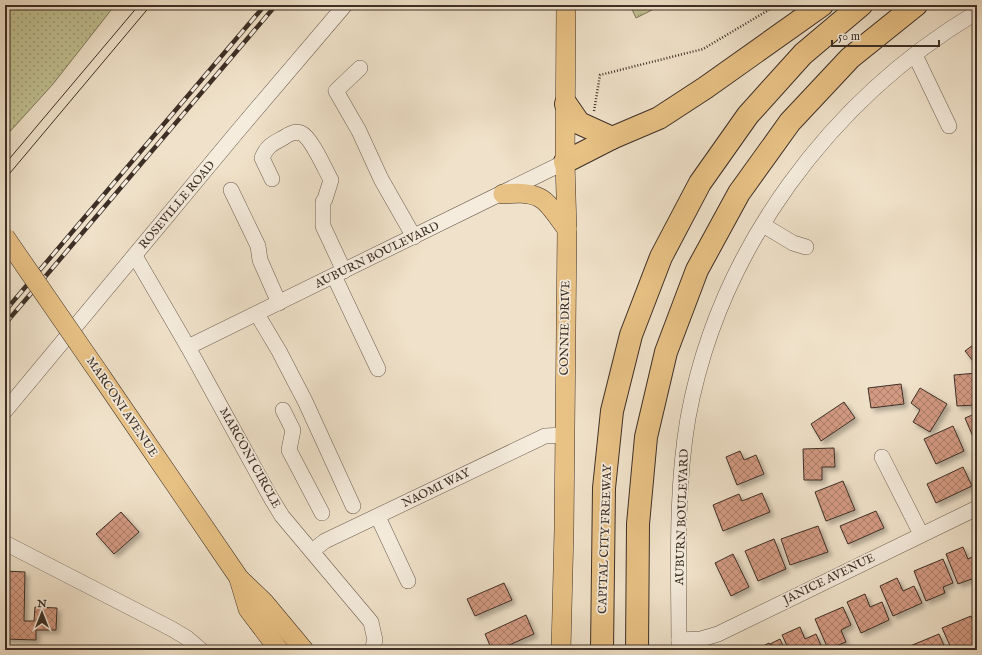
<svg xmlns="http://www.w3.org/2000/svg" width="982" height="655" font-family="'IM FELL English',serif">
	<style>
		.grass { fill: url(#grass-tufts); stroke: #7f785c }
		.park { fill: url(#park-dots); stroke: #7f785c }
		.building { fill: url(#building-cross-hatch); stroke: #3d2f26; filter: url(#shadow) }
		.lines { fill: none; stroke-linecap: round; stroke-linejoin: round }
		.minor-casing { stroke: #6a5c4f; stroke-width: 16 }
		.major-casing { stroke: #3d2f26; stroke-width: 20 }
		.highway-casing { stroke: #3d2f26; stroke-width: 24 }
		.path { stroke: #3d2f26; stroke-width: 2.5; stroke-dasharray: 1 2; stroke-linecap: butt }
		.minor { stroke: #f5ecdd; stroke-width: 15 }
		.major { stroke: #e8c185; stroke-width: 19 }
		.highway { stroke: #e8c185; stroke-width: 22 }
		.tram { stroke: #3d2f26; stroke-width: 1 }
		.rail-casing { stroke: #3d2f26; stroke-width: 4.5 }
		.rail { stroke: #f5ecdd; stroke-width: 3; stroke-dasharray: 9; stroke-linecap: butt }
		.major-bridge-casing { stroke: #3d2f26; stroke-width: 20; stroke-linecap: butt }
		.major-bridge { stroke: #e8c185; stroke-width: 19 }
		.labels { text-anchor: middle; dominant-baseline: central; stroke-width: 3.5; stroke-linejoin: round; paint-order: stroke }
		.street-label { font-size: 12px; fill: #3d2f26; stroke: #f5ecdd }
	</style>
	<defs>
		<pattern id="grass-tufts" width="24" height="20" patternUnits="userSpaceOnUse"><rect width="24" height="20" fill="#c1c192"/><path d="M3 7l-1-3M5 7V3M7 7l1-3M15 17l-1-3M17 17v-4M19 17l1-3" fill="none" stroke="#9e9d77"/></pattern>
		<pattern id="park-dots" width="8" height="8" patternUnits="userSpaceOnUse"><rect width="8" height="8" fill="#c1c192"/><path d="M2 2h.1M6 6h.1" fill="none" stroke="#9e9d77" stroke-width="1.8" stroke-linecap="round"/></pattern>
		<pattern id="building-cross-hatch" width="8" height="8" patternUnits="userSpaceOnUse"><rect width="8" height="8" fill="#d39a83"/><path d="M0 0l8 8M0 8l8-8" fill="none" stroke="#ac7e6b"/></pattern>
		<filter id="shadow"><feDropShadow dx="3.5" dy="3.5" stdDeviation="2" flood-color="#0004"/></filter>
	</defs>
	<rect width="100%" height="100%" fill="#f0e2ca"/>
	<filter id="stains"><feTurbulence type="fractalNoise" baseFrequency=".005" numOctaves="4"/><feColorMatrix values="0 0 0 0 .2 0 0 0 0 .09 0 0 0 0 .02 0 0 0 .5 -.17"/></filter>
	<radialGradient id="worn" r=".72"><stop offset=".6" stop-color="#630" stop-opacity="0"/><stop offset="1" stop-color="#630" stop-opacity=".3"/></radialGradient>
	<path class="grass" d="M630,5h32l-26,13z"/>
	<path class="park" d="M5,5h110l-62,79 -48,53z"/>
	<g class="building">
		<path d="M977,342v24l-12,-15z"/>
		<path d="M977,373v20h-3l1,12 -18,1 -3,-31z"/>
		<path d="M901,384l3,20 -33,4 -3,-20z"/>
		<path d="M920,388l27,16 -17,28 -17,-10 7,-12 -9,-7z"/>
		<path d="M844,402l11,16 -34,23 -10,-17z"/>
		<path d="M977,413v25l-3,1 -9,-21z"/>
		<path d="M953,426l11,25 -28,13 -12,-25z"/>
		<path d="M834,448l1,19h-13v13h-18l-1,-31z"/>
		<path d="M740,451l4,9 12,-5 8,19 -27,11 -11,-28z"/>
		<path d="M963,467l9,19 -36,17 -9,-19z"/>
		<path d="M843,481l12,29 -29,11 -11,-29z"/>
		<path d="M762,493l8,19 -47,19 -10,-26 26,-11 3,7z"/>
		<path d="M876,511l8,17 -36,16 -8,-18z"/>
		<path d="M121,512l18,20 -25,22 -18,-20z"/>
		<path d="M818,526l10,26 -38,13 -9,-26z"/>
		<path d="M774,539l12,30 -28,12 -13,-30z"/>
		<path d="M963,547l5,12 9,-4v22l-19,7 -12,-30z"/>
		<path d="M733,554l16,33 -18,9 -16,-33z"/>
		<path d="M943,559l10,24 -10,4 2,6 -19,8 -12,-30z"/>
		<path d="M5,571l20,1 -1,49h10l1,-14 22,1 -1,22h-20v10l-31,-1z"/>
		<path d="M897,578l6,13 11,-5 8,17 -29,13 -13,-30z"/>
		<path d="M504,583l8,17 -37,16 -8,-17z"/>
		<path d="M865,594l5,13 12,-5 7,18 -28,13 -14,-31z"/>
		<path d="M843,607l8,18 -10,5 5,12 -18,7 -13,-30z"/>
		<path d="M526,615l8,19 -36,16h-6l-7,-16z"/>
		<path d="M971,616l6,14v19l-3,1h-22l-10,-22z"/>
		<path d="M800,627l5,12 11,-5 7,16h-34l-7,-15z"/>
		<path d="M939,634l7,16h-34l-2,-4z"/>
		<path d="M780,639l5,11h-12l-3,-6z"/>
		<path d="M769,643l4,7h-18z"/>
		<rect x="9" y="649" width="29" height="1"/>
	</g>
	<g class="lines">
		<g class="minor-casing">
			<g id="minor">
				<path d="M915,55l34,71"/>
				<path d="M360,68l-24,23 23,40 22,48 33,58"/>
				<path d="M272,179l-10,-21c5,-12 10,-14 21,-20 6,-4 11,-7 18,-5 10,4 24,36 30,47l-6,19 -2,3v24l21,45"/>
				<path d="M231,190l27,56 2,14 19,43"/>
				<path d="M763,225l30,18 13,4"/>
				<path d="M135,256l53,91 83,151 11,18 89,106 4,18 -3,10"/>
				<path d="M334,276l44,93"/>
				<path d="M257,314l22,37 15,29 11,21 48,105"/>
				<path d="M188,347l377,-185"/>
				<path d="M283,410l10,20 -4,20 33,63"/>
				<path d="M5,411l232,-279 108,-127"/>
				<path d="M882,457l39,77"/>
				<path d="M378,517l30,64"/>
				<path d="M5,543l167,86 15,9 14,12"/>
				<path d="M312,551l13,-10 220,-105 19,-1"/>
				<path d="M679,640l22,-1 17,-5 259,-126"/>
				<path d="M679,650c0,-77 -4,-156 9,-232 31,-169 142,-318 289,-406"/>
			</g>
		</g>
		<g class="major-casing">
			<g id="major">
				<path d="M503,194c12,-1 26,-2 37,4 10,5 20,23 27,31"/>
				<path d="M101,376l138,202 25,24 40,48"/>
				<path d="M239,579l9,30 31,41"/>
				<path d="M561,650l3,-120 3,-301 -2,-67 1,-157"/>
			</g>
		</g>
		<g class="highway-casing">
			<g id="highway">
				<path d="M566,104l13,19 33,15"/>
				<path d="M565,162l47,-24 47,-20 46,-30 117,-83"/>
				<path d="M602,650l2,-162 8,-77 19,-76 30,-78 39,-74 48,-68 55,-61 58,-49"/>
				<path d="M637,650l1,-126 8,-87 20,-85 31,-82 42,-77 51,-71 60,-64 66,-53"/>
			</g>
		</g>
		<path class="path" d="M594,111l6,-36 103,-26 74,-44"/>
		<use href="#minor" class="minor"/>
		<use href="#major" class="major"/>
		<use href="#highway" class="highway"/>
		<g class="tram">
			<path d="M5,164l134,-159"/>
			<path d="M5,179l146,-174"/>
		</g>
		<g class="rail-casing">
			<g id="rail">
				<path d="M5,311l260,-306"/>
				<path d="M5,324l271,-319"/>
			</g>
		</g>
		<use href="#rail" class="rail"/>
		<g class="major-bridge-casing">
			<path id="major-bridge" d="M5,237l96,139"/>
		</g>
		<use href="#major-bridge" class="major-bridge"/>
	</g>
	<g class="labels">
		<g class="street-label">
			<text transform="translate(177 205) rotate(-50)">ROSEVILLE ROAD</text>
			<text transform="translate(377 255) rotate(-26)">AUBURN BOULEVARD</text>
			<text transform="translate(565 328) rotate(-89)">CONNIE DRIVE</text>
			<text transform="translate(122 407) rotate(56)">MARCONI AVENUE</text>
			<text transform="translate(250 458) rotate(61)">MARCONI CIRCLE</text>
			<text transform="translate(436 488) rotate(-26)">NAOMI WAY</text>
			<text transform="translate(682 517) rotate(-88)">AUBURN BOULEVARD</text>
			<text transform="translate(605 539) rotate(-88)">CAPITAL CITY FREEWAY</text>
			<text transform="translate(829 579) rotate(-26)">JANICE AVENUE</text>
		</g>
	</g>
	<rect width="982" height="655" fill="none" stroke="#f0e2ca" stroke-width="20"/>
	<rect x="6" y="6" width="970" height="643" fill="none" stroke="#3d2f26" stroke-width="2"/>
	<rect x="10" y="10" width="962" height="635" fill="none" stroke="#3d2f26"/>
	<g transform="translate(42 613)" stroke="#f5ecdd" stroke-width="3" paint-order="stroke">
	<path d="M0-3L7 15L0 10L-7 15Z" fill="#3d2f26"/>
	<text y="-6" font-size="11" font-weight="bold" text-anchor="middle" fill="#3d2f26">N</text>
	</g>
	<path d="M832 40v6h107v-6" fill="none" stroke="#3d2f26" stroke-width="2"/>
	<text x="838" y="40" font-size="12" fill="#3d2f26" stroke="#f5ecdd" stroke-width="3" paint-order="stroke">50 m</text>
	<rect width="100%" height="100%" filter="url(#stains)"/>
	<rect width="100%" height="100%" fill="url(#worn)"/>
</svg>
